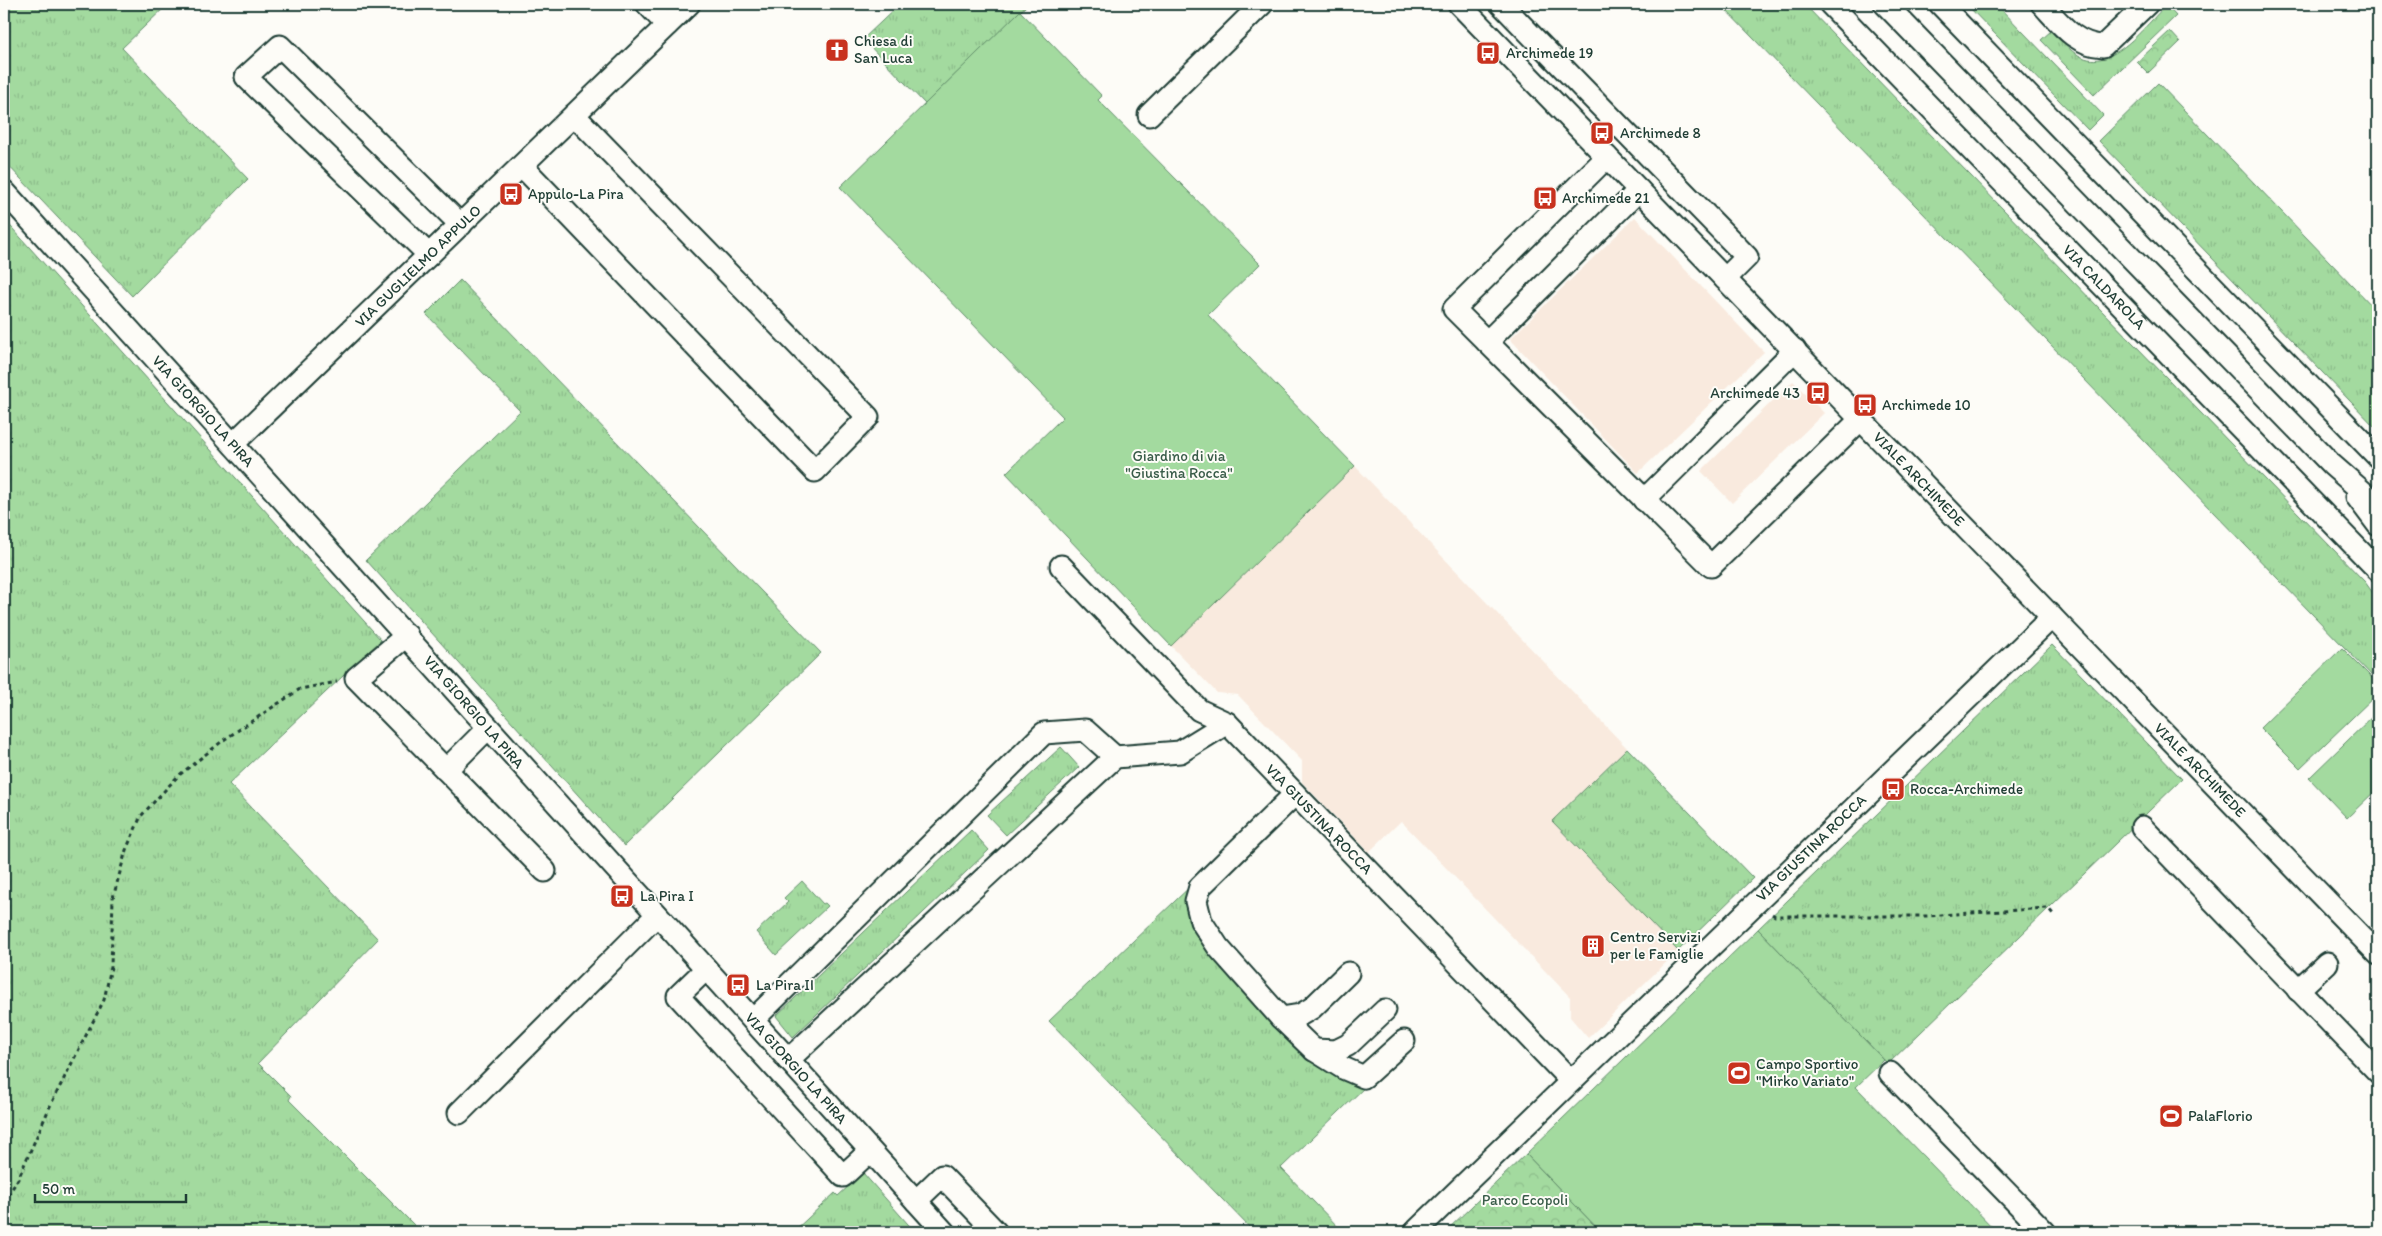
<svg xmlns="http://www.w3.org/2000/svg" width="2382" height="1236" font-family="Itim,sans-serif">
	<style>
		.built { fill: #f9eade }
		.grass { fill: url(#grass-tufts); stroke: #618c6a }
		.park { fill: url(#park-crowns); stroke: #618c6a }
		.garden { fill: #a3da9f; stroke: #618c6a }
		.lines { fill: none; stroke-linecap: round; stroke-linejoin: round }
		.minor-casing { stroke: #1f3d34; stroke-width: 25 }
		.path { stroke: #1f3d34; stroke-width: 3; stroke-dasharray: 4 4; stroke-linecap: butt }
		.minor { stroke: #fdfcf7; stroke-width: 21 }
		.labels { text-anchor: middle; dominant-baseline: central; stroke-width: 4; stroke-linejoin: round; paint-order: stroke }
		.poi-label { font-size: 15px; fill: #1f3d34; stroke: #fdfcf7; text-anchor: start }
		.street-label { font-size: 15px; fill: #1f3d34; stroke: #fdfcf7 }
		.park-label { font-size: 15px; fill: #395c49; stroke: #fdfcf7 }
	</style>
	<defs>
		<pattern id="grass-tufts" width="24" height="20" patternUnits="userSpaceOnUse" patternTransform="scale(1.25)"><rect width="24" height="20" fill="#a3da9f"/><path d="M3 7l-1-3M5 7V3M7 7l1-3M15 17l-1-3M17 17v-4M19 17l1-3" fill="none" stroke="#8cbc8a"/></pattern>
		<pattern id="park-crowns" width="20" height="18" patternUnits="userSpaceOnUse" patternTransform="scale(1.25)"><rect width="20" height="18" fill="#a3da9f"/><path d="M2 6a3 3 0 1 1 6 0M12 15a3 3 0 1 1 6 0" fill="none" stroke="#8cbc8a"/></pattern>
	</defs>
	<rect width="100%" height="100%" fill="#fdfcf7"/>
	<filter id="ink" filterUnits="userSpaceOnUse"><feTurbulence type="fractalNoise" baseFrequency=".02" numOctaves="2"/><feDisplacementMap in="SourceGraphic" scale="10" xChannelSelector="R" yChannelSelector="G"/><feConvolveMatrix kernelMatrix="1 2 1 2 8 2 1 2 1" color-interpolation-filters="sRGB"/></filter>
	<g filter="url(#ink)">
		<g class="built">
			<path d="M1635,217l129,135 -126,121 -128,-134z"/>
			<path d="M1793,381l31,32 -92,90 -31,-32z"/>
			<path d="M1355,466l272,282 -75,73 126,130 -90,87 -18,-21v-20l-169,-176 -32,31 -67,-70v-21l-64,-66 -21,-2 -46,-47z"/>
		</g>
		<g class="grass">
			<path d="M4,4h164l-46,44 126,131 -116,117 -128,-135z"/>
			<path d="M900,4h128l-103,100 -62,-65z"/>
			<path d="M1720,4h84l561,578 13,18v82z"/>
			<path d="M1966,4h30l107,111 -15,15z"/>
			<path d="M2166,5l10,11 -82,79 -53,-55 11,-10c8,8 17,21 28,26 31,17 66,-31 86,-51z"/>
			<path d="M2158,83l220,229v118l-279,-289z"/>
			<path d="M4,219l377,421 -152,144 149,155 -120,124 33,33 -2,4 132,132h-417z"/>
			<path d="M460,280l361,373 -197,193 -258,-286 154,-149 -94,-97z"/>
			<path d="M2052,645l130,134 -294,285 -130,-135z"/>
			<path d="M1061,747l18,20 -73,68 -19,-20z"/>
			<path d="M1627,748l126,130 -75,73 -126,-130z"/>
			<path d="M971,830l18,20 -196,187 -17,-21z"/>
			<path d="M802,881l21,23 2,-1 3,3 -52,49 -20,-23 32,-30 -4,-4z"/>
			<path d="M1195,882l20,68 153,134 -87,84 62,64h-89l-205,-211z"/>
			<path d="M863,1173l52,59h-122l42,-39 3,3z"/>
		</g>
		<g class="park">
			<path d="M2170,31l10,11 -32,31 -11,-11z"/>
			<path d="M1526,1154l75,78h-156z"/>
		</g>
		<g class="garden">
			<path d="M1020,11l82,85 -4,4 162,164 -52,51 147,151 -184,180 -165,-173 57,-56 -223,-230z"/>
			<path d="M2342,648l36,36v9l-78,75 -40,-40z"/>
			<path d="M2378,711v77l-31,30 -38,-40z"/>
			<path d="M1758,929l126,131 -28,27 141,145h-396l-75,-78z"/>
		</g>
		<g class="lines">
			<g class="minor-casing">
				<g id="minor">
					<path d="M647,4l20,21"/>
					<path d="M1459,4l919,950"/>
					<path d="M1501,4l246,253 -22,22"/>
					<path d="M1830,4l548,566"/>
					<path d="M1885,4l447,461 46,40"/>
					<path d="M1940,4l438,453"/>
					<path d="M2042,4c18,19 33,41 61,42l44,-42"/>
					<path d="M1149,115l113,-111"/>
					<path d="M1607,157l-153,152 257,257 150,-147"/>
					<path d="M522,166l293,305 53,-54 -294,-302"/>
					<path d="M4,191l940,1041"/>
					<path d="M429,255l-183,-178 34,-31 181,179"/>
					<path d="M1487,342l152,-152"/>
					<path d="M233,444l456,-440"/>
					<path d="M2357,497l21,28"/>
					<path d="M1644,500l151,-150"/>
					<path d="M1061,566l138,144 28,13 344,358"/>
					<path d="M407,635l-51,43 189,193"/>
					<path d="M446,770l41,-41"/>
					<path d="M1295,794l-95,93 -4,14 5,20 17,26 63,71 33,32 29,18 21,9 40,-36"/>
					<path d="M2142,827l236,245"/>
					<path d="M706,969l-28,27 165,180 27,-25"/>
					<path d="M2298,990l29,-27"/>
					<path d="M1281,1018l19,-3 12,-7 36,-35"/>
					<path d="M753,1020l291,-287 41,-3 30,27"/>
					<path d="M1314,1050l22,1 12,-6 37,-35"/>
					<path d="M788,1060l327,-303 65,-5 47,-29"/>
					<path d="M1890,1073l155,159"/>
					<path d="M459,1113l198,-198"/>
					<path d="M916,1201l26,-25 54,56"/>
					<path d="M1415,1232l637,-615"/>
				</g>
			</g>
			<g class="path">
				<path d="M1772,914l3,2h151l122,-8 6,7"/>
				<path d="M4,1202l14,-23 33,-75 53,-104 7,-33 2,-69 13,-48 15,-34 37,-40 47,-37 75,-50 37,-7"/>
			</g>
			<use href="#minor" class="minor"/>
		</g>
	</g>
	<defs>
		<g id="church-square" transform="scale(1.25)"><rect x="-9" y="-9" width="18" height="18" rx="4" fill="#c8321e" stroke="#fdfcf7"/><path d="M-1.2-6h2.4v3.5h3.3v2.4h-3.3V6h-2.4V-.1h-3.3v-2.4h3.3Z" fill="#fff"/></g>
		<g id="bus-square" transform="scale(1.25)"><rect x="-9" y="-9" width="18" height="18" rx="4" fill="#c8321e" stroke="#fdfcf7"/><path d="M-5-6H5V4H4V6H2V4H-2V6H-4V4H-5ZM-3.5-4V0h7V-4ZM-3.5 1.2v1.5H-2V1.2ZM2 1.2v1.5H3.5V1.2Z" fill="#fff"/></g>
		<g id="building-square" transform="scale(1.25)"><rect x="-9" y="-9" width="18" height="18" rx="4" fill="#c8321e" stroke="#fdfcf7"/><path d="M-4-6H4V6H1V3H-1V6H-4ZM-2.5-4.3h1.7v1.8h-1.7ZM.8-4.3h1.7v1.8H.8ZM-2.5-1h1.7V.8h-1.7ZM.8-1h1.7V.8H.8Z" fill="#fff"/></g>
		<g id="stadium-square" transform="scale(1.25)"><rect x="-9" y="-9" width="18" height="18" rx="4" fill="#c8321e" stroke="#fdfcf7"/><path d="M0-5a6.5 5 0 1 0 0 10a6.5 5 0 1 0 0-10ZM-3.5-1.8h7v3.6h-7Z" fill="#fff"/></g>
	</defs>
	<g fill-rule="evenodd">
		<use href="#church-square" x="837" y="50"/>
		<use href="#bus-square" x="1488" y="53"/>
		<use href="#bus-square" x="1602" y="133"/>
		<use href="#bus-square" x="511" y="194"/>
		<use href="#bus-square" x="1545" y="198"/>
		<use href="#bus-square" x="1818" y="393"/>
		<use href="#bus-square" x="1865" y="405"/>
		<use href="#bus-square" x="1893" y="789"/>
		<use href="#bus-square" x="622" y="896"/>
		<use href="#building-square" x="1593" y="946"/>
		<use href="#bus-square" x="738" y="985"/>
		<use href="#stadium-square" x="1739" y="1073"/>
		<use href="#stadium-square" x="2171" y="1116"/>
	</g>
	<g class="labels">
		<g class="poi-label">
			<text x="854" y="41">Chiesa di<tspan x="854" dy="17">San Luca</tspan></text>
			<text x="1506" y="53">Archimede 19</text>
			<text x="1620" y="133">Archimede 8</text>
			<text x="528" y="194">Appulo-La Pira</text>
			<text x="1562" y="198">Archimede 21</text>
			<text x="1800" y="393" text-anchor="end">Archimede 43</text>
			<text x="1882" y="405">Archimede 10</text>
			<text x="1910" y="789">Rocca-Archimede</text>
			<text x="640" y="896">La Pira I</text>
			<text x="1610" y="937">Centro Servizi<tspan x="1610" dy="17">per le Famiglie</tspan></text>
			<text x="756" y="985">La Pira II</text>
			<text x="1756" y="1064">Campo Sportivo<tspan x="1756" dy="17">"Mirko Variato"</tspan></text>
			<text x="2188" y="1116">PalaFlorio</text>
		</g>
		<g class="street-label">
			<text transform="translate(418 266) rotate(-44)">VIA GUGLIELMO APPULO</text>
			<text transform="translate(2104 287) rotate(46)">VIA CALDAROLA</text>
			<text transform="translate(203 411) rotate(48)">VIA GIORGIO LA PIRA</text>
			<text transform="translate(1919 479) rotate(46)">VIALE ARCHIMEDE</text>
			<text transform="translate(474 712) rotate(49)">VIA GIORGIO LA PIRA</text>
			<text transform="translate(2200 770) rotate(46)">VIALE ARCHIMEDE</text>
			<text transform="translate(1319 819) rotate(46)">VIA GIUSTINA ROCCA</text>
			<text transform="translate(1811 848) rotate(-44)">VIA GIUSTINA ROCCA</text>
			<text transform="translate(796 1068) rotate(48)">VIA GIORGIO LA PIRA</text>
		</g>
		<g class="park-label">
			<text x="1179" y="456">Giardino di via<tspan x="1179" dy="17">"Giustina Rocca"</tspan></text>
			<text x="1525" y="1200">Parco Ecopoli</text>
		</g>
	</g>
	<rect width="2382" height="1236" fill="none" stroke="#fdfcf7" stroke-width="20"/>
	<rect x="10" y="10" width="2362" height="1216" fill="none" stroke="#1f3d34" stroke-width="2" filter="url(#ink)"/>
	<path d="M35 1194v8h151v-8" fill="none" stroke="#1f3d34" stroke-width="2.5"/>
	<text x="42" y="1194" font-size="15" fill="#1f3d34" stroke="#fdfcf7" stroke-width="4" paint-order="stroke">50 m</text>
</svg>
